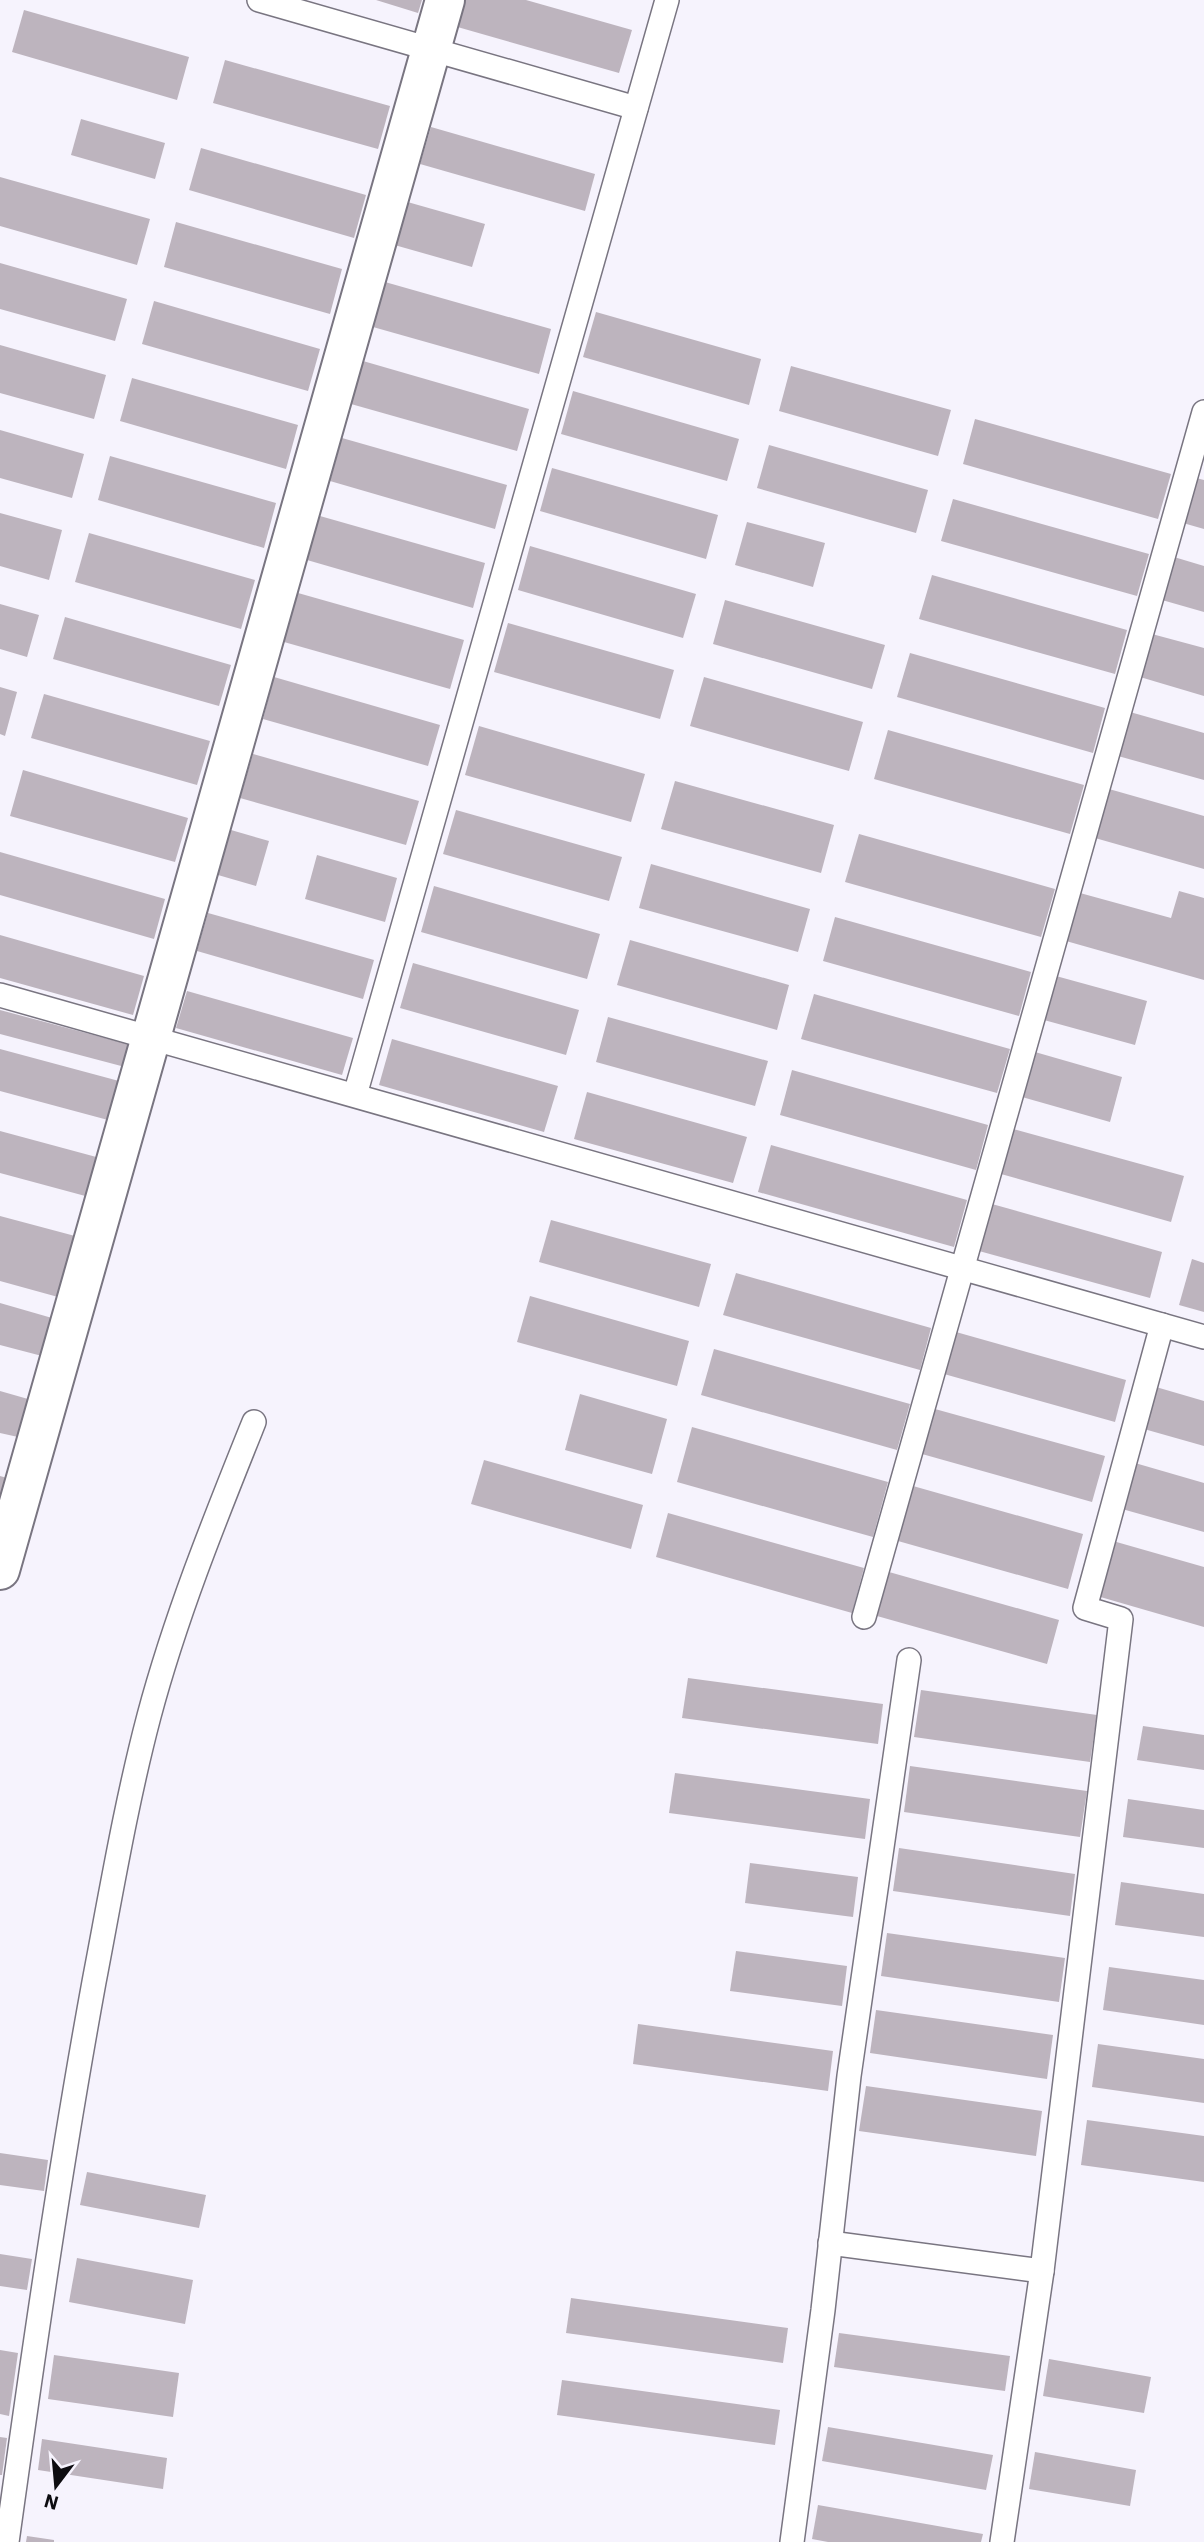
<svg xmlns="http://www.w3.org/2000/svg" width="1204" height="2542" font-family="'IBM Plex Sans',sans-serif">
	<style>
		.building { fill: #bdb4be }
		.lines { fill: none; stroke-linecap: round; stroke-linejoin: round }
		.service-casing { stroke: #797581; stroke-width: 26 }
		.minor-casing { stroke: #797581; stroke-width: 42 }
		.service { stroke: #fff; stroke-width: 23 }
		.minor { stroke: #fff; stroke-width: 38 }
	</style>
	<rect width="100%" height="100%" fill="#f6f3fd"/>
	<g class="building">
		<path d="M376,0h46l-4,13z"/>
		<path d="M462,0h64l106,30 -13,43 -165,-47z"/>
		<path d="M24,10l165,47 -12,43 -165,-48z"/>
		<path d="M225,60l165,46 -12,43 -165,-46z"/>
		<path d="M81,119l84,24 -10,36 -84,-24z"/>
		<path d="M431,127l164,47 -10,37 -165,-47z"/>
		<path d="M201,148l165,47 -12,43 -165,-48z"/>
		<path d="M0,177l150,42 -13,46 -137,-39z"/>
		<path d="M404,201l81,23 -13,43 -81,-23z"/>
		<path d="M176,222l166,47 -12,45 -166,-47z"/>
		<path d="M0,263l127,36 -12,42 -115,-32z"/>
		<path d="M385,282l166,47 -12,45 -166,-47z"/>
		<path d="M154,301l166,48 -12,42 -166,-47z"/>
		<path d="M596,312l165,47 -12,46 -166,-48z"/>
		<path d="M0,345l106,30 -12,44 -94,-26z"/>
		<path d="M363,361l166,48 -12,42 -166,-47z"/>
		<path d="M791,366l160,44 -13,46 -159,-45z"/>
		<path d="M132,378l166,47 -12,44 -166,-48z"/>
		<path d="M573,391l166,48 -12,42 -166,-47z"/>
		<path d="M975,419l196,55 -13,45 -195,-55z"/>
		<path d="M0,430l84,24 -12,44 -72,-20z"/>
		<path d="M342,438l165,47 -12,44 -165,-48z"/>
		<path d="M769,445l159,45 -12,43 -159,-45z"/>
		<path d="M110,456l166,47 -12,45 -166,-48z"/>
		<path d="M552,468l166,47 -12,44 -166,-48z"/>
		<path d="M1196,478l8,2v49l-21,-6z"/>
		<path d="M953,499l196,55 -12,42 -196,-55z"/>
		<path d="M0,513l62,17 -13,50 -49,-14z"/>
		<path d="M320,516l165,47 -12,45 -166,-48z"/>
		<path d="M747,522l78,21 -12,44 -78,-22z"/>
		<path d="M89,533l166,47 -14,49 -166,-47z"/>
		<path d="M530,546l166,48 -13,44 -165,-48z"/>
		<path d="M1174,557l30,9v46l-42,-12z"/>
		<path d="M932,575l195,55 -12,44 -196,-55z"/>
		<path d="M298,593l166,47 -14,49 -166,-47z"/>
		<path d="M725,600l160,45 -13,44 -159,-45z"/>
		<path d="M0,604l39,11 -12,42 -27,-8z"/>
		<path d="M65,617l166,48 -12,41 -166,-47z"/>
		<path d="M508,623l166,47 -14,49 -166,-47z"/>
		<path d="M1152,634l52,14v48l-64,-19z"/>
		<path d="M910,653l195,55 -12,45 -196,-56z"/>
		<path d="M274,677l166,48 -12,41 -165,-47z"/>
		<path d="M704,677l159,45 -14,49 -159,-45z"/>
		<path d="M0,687l17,5 -12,44 -5,-2z"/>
		<path d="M44,694l166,47 -13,44 -166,-47z"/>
		<path d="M1130,712l74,21v47l-86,-24z"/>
		<path d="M479,726l166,48 -14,48 -166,-47z"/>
		<path d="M888,730l196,55 -14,49 -196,-55z"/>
		<path d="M253,754l166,47 -13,44 -166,-47z"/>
		<path d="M23,770l165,48 -13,44 -165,-46z"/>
		<path d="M675,781l159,44 -13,48 -160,-44z"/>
		<path d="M1109,789l95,27v53l-109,-31z"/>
		<path d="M456,810l166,47 -13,44 -166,-47z"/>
		<path d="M231,830l38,11 -13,45 -38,-11z"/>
		<path d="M859,834l196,55 -14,48 -196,-55z"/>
		<path d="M0,852l165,47 -11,40 -154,-44z"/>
		<path d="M317,855l80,23 -12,44 -80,-23z"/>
		<path d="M651,864l159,45 -12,43 -159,-44z"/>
		<path d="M434,886l166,48 -13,45 -166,-47z"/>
		<path d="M1179,891l25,7v82l-138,-39 14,-48 91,25z"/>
		<path d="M208,913l166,47 -11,39 -166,-48z"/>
		<path d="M835,917l196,55 -12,44 -196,-55z"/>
		<path d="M0,935l144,41 -11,39 -133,-37z"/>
		<path d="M630,940l159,45 -12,45 -160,-45z"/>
		<path d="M413,963l166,47 -13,45 -166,-47z"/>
		<path d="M1056,976l91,25 -12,44 -91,-25z"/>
		<path d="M187,991l166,47 -11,37 -166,-47z"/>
		<path d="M814,994l196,55 -13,44 -196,-54z"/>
		<path d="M0,1010l131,35 -6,22 -125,-33z"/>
		<path d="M608,1017l160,44 -13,45 -159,-44z"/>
		<path d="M392,1039l166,47 -14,46 -165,-47z"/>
		<path d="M0,1049l119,32 -11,39 -108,-29z"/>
		<path d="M1035,1052l87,25 -12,45 -88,-25z"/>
		<path d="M792,1070l196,55 -12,45 -196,-55z"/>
		<path d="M587,1092l160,45 -14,46 -159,-44z"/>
		<path d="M1013,1129l171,47 -13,46 -170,-48z"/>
		<path d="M0,1131l100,27 -11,39 -89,-24z"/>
		<path d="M771,1145l196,55 -13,47 -196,-55z"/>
		<path d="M992,1204l170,48 -12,46 -171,-47z"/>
		<path d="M0,1216l75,20 -17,61 -58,-16z"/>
		<path d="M551,1220l160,44 -12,43 -160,-45z"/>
		<path d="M1192,1259l12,4v49l-25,-7z"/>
		<path d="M736,1273l195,55 -11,42 -197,-55z"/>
		<path d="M530,1296l159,45 -12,45 -160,-44z"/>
		<path d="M0,1303l52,15 -10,38 -42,-11z"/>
		<path d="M956,1332l170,48 -11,42 -171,-48z"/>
		<path d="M714,1349l196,55 -13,46 -196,-55z"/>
		<path d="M1156,1387l48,14v45l-60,-17z"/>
		<path d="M0,1391l28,8 -10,38 -18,-4z"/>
		<path d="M580,1394l87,25 -15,55 -87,-24z"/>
		<path d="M935,1409l170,47 -13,46 -170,-48z"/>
		<path d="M692,1427l196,55 -15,55 -196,-55z"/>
		<path d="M484,1460l159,45 -12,44 -160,-45z"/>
		<path d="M1135,1463l69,20v49l-82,-23z"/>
		<path d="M0,1476l7,2 -7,24z"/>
		<path d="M913,1486l170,48 -15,55 -170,-48z"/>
		<path d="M668,1513l196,55 -12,45 -196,-56z"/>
		<path d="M1113,1541l91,26v60l-107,-31z"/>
		<path d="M889,1572l170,48 -12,44 -170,-48z"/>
		<path d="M688,1678l195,26 -5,40 -196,-26z"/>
		<path d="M921,1690l176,25 -7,47 -176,-25z"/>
		<path d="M1143,1726l61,9v35l-67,-10z"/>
		<path d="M910,1766l177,25 -7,46 -176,-25z"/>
		<path d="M675,1773l195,26 -5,40 -196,-26z"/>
		<path d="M1128,1799l76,11v38l-81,-11z"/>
		<path d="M899,1848l176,26 -5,42 -177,-25z"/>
		<path d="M750,1863l108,14 -5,40 -108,-14z"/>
		<path d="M1121,1882l83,12v43l-89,-12z"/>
		<path d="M887,1933l178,25 -6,44 -178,-26z"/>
		<path d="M736,1951l111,15 -5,40 -112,-15z"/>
		<path d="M1109,1967l95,13v45l-101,-15z"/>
		<path d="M876,2010l177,25 -6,44 -177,-26z"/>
		<path d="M638,2024l195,27 -5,40 -195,-27z"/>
		<path d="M1098,2044l106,15v44l-112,-16z"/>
		<path d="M866,2086l176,25 -6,45 -177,-25z"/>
		<path d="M1087,2120l117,16v46l-123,-17z"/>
		<path d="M0,2153l48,7 -4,31 -44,-6z"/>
		<path d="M87,2172l119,23 -7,33 -119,-23z"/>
		<path d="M0,2254l32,5 -5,31 -27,-4z"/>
		<path d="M77,2258l116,22 -8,44 -116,-22z"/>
		<path d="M571,2298l217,30 -5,35 -217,-30z"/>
		<path d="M839,2333l171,23 -5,35 -171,-24z"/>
		<path d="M0,2350l18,3 -9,63 -9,-2z"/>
		<path d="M54,2355l125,18 -6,44 -125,-18z"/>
		<path d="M1049,2359l102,18 -7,36 -101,-17z"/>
		<path d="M562,2380l218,30 -5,35 -218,-30z"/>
		<path d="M828,2427l165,28 -7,35 -164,-29z"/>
		<path d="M0,2437l7,1 -5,37h-2z"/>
		<path d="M42,2439l125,19 -4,31 -125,-19z"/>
		<path d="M1035,2452l101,18 -6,36 -101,-17z"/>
		<path d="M818,2505l165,29 -2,8h-153l-16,-3z"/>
		<path d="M27,2536l27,4v2h-28z"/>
	</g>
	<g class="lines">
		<g class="service-casing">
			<g id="service">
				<path d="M259,0l377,108"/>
				<path d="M0,995l1204,342"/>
				<path d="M355,1095l312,-1095"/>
				<path d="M864,1617l340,-1205"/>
				<path d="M830,2243l212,28"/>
				<path d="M7,2542c26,-187 53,-374 87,-560 17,-89 32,-179 55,-266 27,-101 66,-197 105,-294"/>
				<path d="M792,2542l31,-232 26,-234 60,-416"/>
				<path d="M1002,2542l40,-271 79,-652 -36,-11 77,-283"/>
			</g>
		</g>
		<g class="minor-casing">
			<path id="minor" d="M0,1570l445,-1570"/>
		</g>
		<use href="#service" class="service"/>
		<use href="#minor" class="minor"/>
	</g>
	<g transform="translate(56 2486) rotate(196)" stroke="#f6f3fd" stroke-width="5" paint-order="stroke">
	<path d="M0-5L12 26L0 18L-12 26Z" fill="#0d0c10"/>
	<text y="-10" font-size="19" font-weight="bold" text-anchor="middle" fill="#0d0c10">N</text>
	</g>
</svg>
